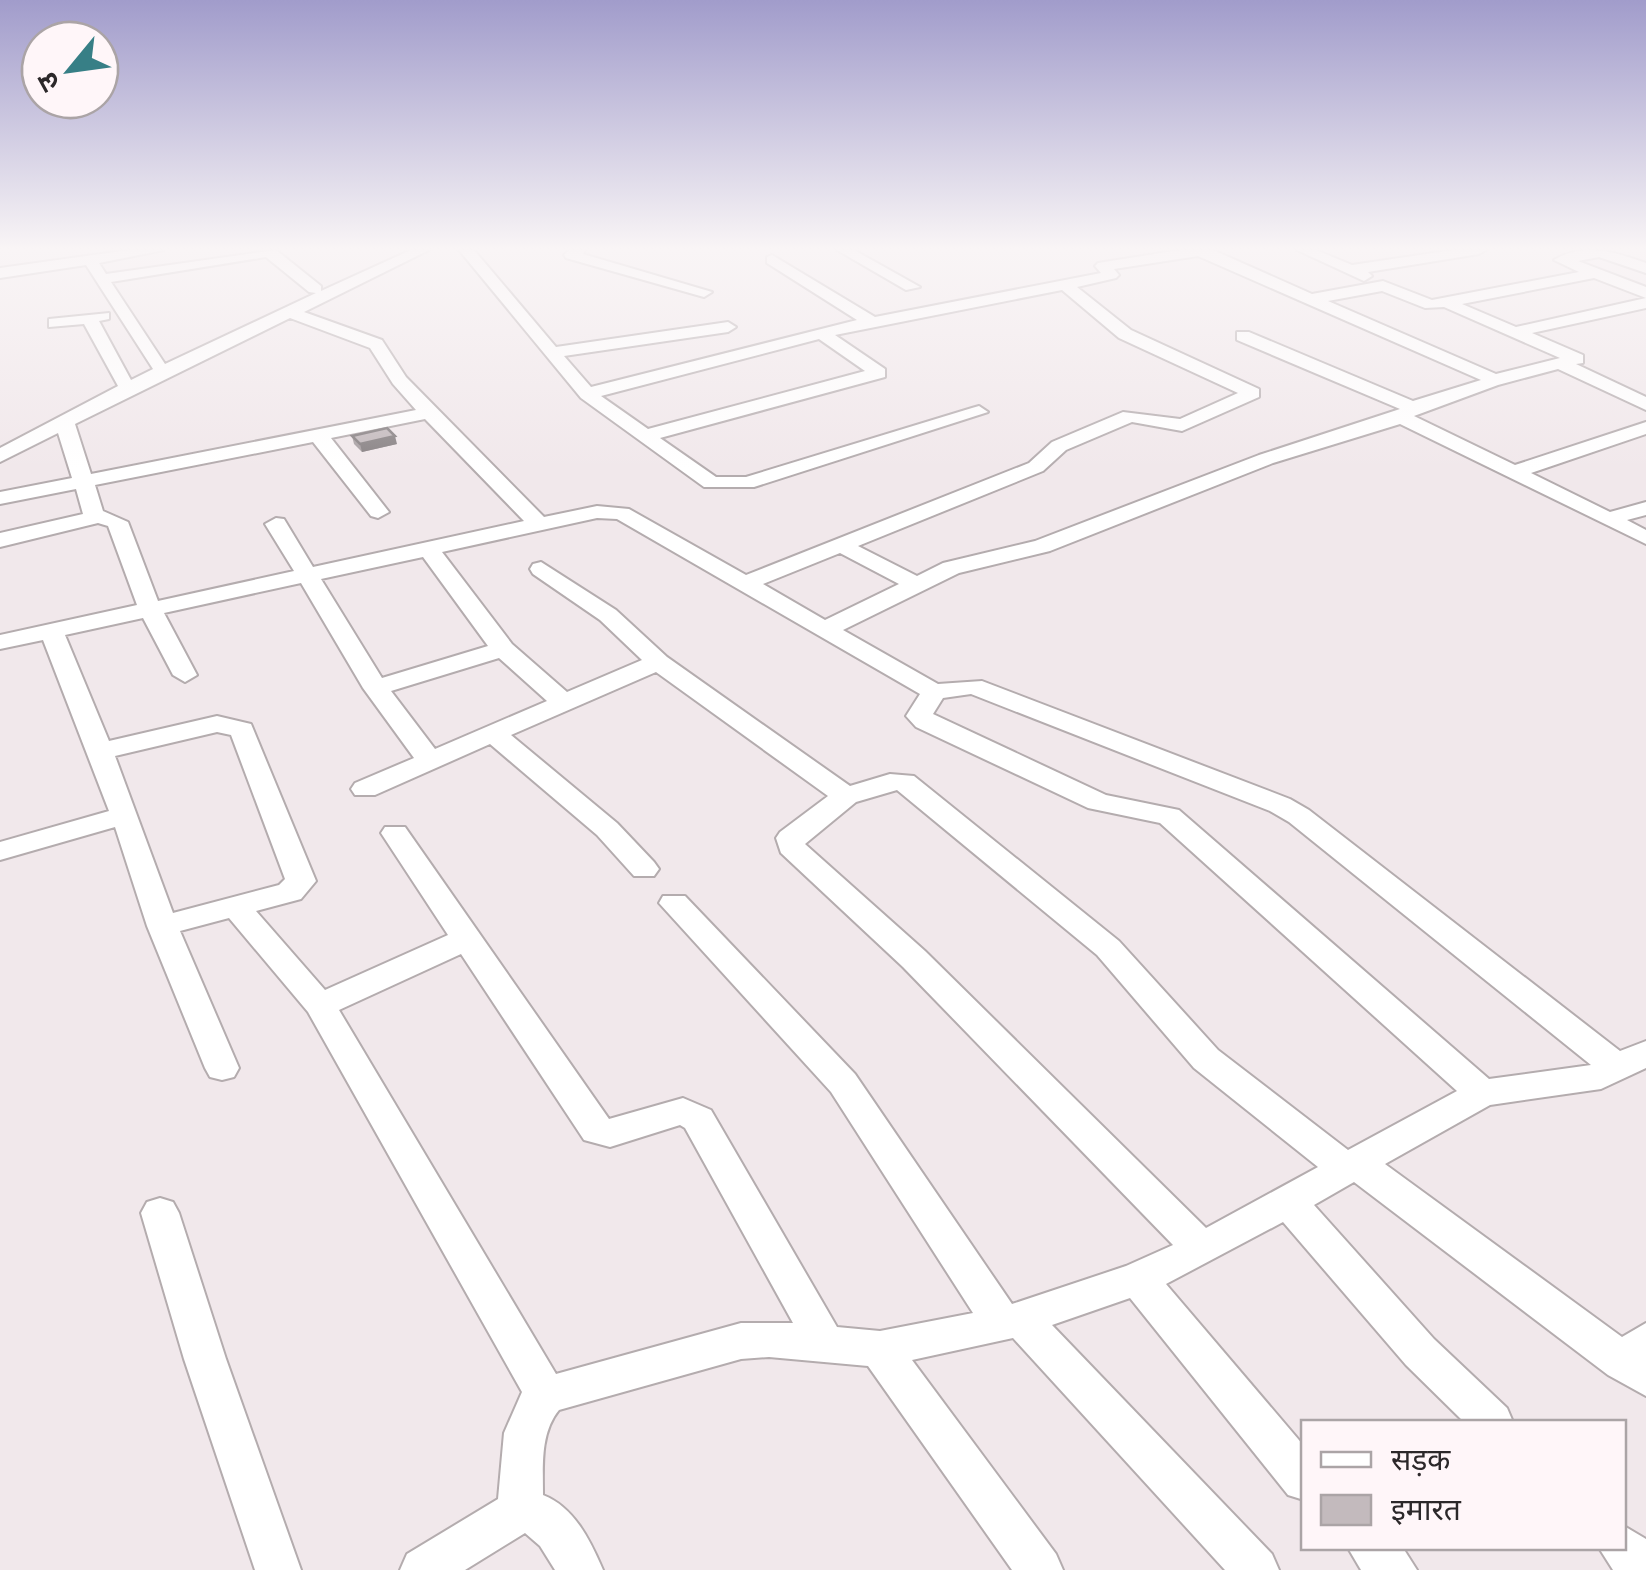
<svg xmlns="http://www.w3.org/2000/svg" width="1646" height="1570" font-family="'Space Grotesk','Noto Sans Devanagari',sans-serif">
	<style>
		.lines { fill: none; stroke-linecap: round; stroke-linejoin: round }
		.minor-casing { stroke: #b4acae; stroke-width: 4 }
		.minor { fill: #fff; fill-rule: evenodd }
		.wall { fill: #a8a0a3 }
		.shaded-wall { fill: #888284 }
		.building { fill: #c3babd; stroke: #888284; stroke-width: 2.5 }
	</style>
	<rect width="100%" height="100%" fill="#f1e8eb"/>
	<g class="lines">
		<g class="minor-casing">
			<g id="minor">
				<path d="M129,250h35l-65,13 7,11 170,-24 45,36v5l90,-41h18l-125,62 78,28 24,37 138,140 53,-11 32,3 117,66 283,-112 23,-21 71,-30 57,7 58,-26 -119,-55 -57,-48 -227,45 50,34v8l-225,61 56,39h30l226,-69 7,-2 9,6 -234,75h-50l-123,-89 -122,-148h15l82,97 172,-25 8,5 -8,5 -164,24 27,31 266,-67 -90,-57v-6l5,-2 103,62 226,-44 -6,-7 3,-3 82,-13h33l99,44 71,-13 49,19 147,-28 -25,-12c30,-18 61,-8 92,3v10l-47,-16 -21,4 68,26v11l-52,-20 -132,26 54,23 130,-29v10l-114,25 51,22v8l-7,1 70,33v13l-88,-41 -60,16 -84,31 101,49 131,-43v12l-115,39 79,39 36,-10v13l-19,5 19,10v14l-246,-120 -127,39 -223,88 -91,22 -116,57 95,54 44,-3 308,118 19,11 311,241 26,-10v27l-45,21 -111,16 -105,59 237,173 24,-14v73l-38,-21 -254,-193 -40,23 120,134 73,69 6,14h-49l-58,-57 -123,-143 -117,62 138,162v54l-16,-5 -158,-197 -78,27 220,229 7,16h-54l-212,-232 -101,22 144,194 7,16h-51l-144,-204 -99,-9 -28,2 -182,51c-19,23 -16,56 -16,85 31,12 47,45 60,75h-48l-15,-24 -15,-13 -60,37h-65l7,-16 91,-55 6,-66 18,-41 -214,-380 -79,-94 -49,13 59,137 -5,9 -12,3 -12,-3 -5,-9 -58,-142 -32,-99 -115,33v-18l109,-31 -66,-171 -43,9v-14l137,-30 -29,-79 -10,-3 -98,24v-14l83,-19 -7,-25 -76,15v-12l72,-14 -14,-45 -58,29v-14l118,-62 -34,-62 -35,3v-8l60,-6v6l-10,2 32,59 22,-11 -67,-104 -86,13v-10zM1198,256l283,124 -68,21 -164,-69h-12v8l163,69 -141,46 -224,86 -92,22 -26,13 -59,-30 185,-75 23,-21 66,-28 50,9 77,-34v-8l-128,-59 -54,-43 39,-9 3,-3 -5,-6zM266,257l43,35 7,1 -151,71 -54,-82zM1382,291l43,17 19,-1 116,51 -64,16 -168,-73zM290,318l80,30 23,36 23,26 -325,64 -16,-50zM819,339l46,32 -217,58 -47,-33zM425,419l99,102 -211,46 -29,-48 -8,-1 -11,6 29,47 -136,30 -30,-79 -25,-11 -8,-26 218,-43 58,74 7,2 11,-6 -58,-74zM597,518l20,1 303,175 -14,22 10,11 172,81 72,15 297,268 -109,59 -130,-100 -99,-109 -205,-165 -24,-2 -40,12 -183,-129 -51,-47 -75,-48 -8,2 -3,5 3,5 67,46 42,40 -75,32 -55,-48 -70,-92zM840,553l59,31 -74,36 -62,-36zM423,557l65,89 -106,32 -61,-99zM301,583l62,105 51,70 -59,25 -4,6 4,6h20l115,-51 107,91 37,41h20l5,-7 -5,-7 -37,-39 -106,-88 145,-63 172,124 -48,36 -4,6 5,15 122,114 270,278 -47,21 -114,38 -157,-230 -170,-178h-22l-4,7 172,189 142,221 -93,18 -43,-4 -126,-217 -28,-12 -74,21 -204,-292h-20l-4,6 67,102 -123,55 -69,-79 45,-12 15,-18 -65,-157 -34,-8 -108,25 -44,-106 78,-17 30,57 12,7 12,-7 -33,-62zM499,658l48,43 -112,48 -44,-58zM971,694l299,117 19,11 302,243 -102,14 -310,-269 -73,-15 -173,-81 10,-16zM217,732l14,3 54,144 -6,6 -106,28 -58,-157zM897,790l200,165 97,113 124,99 -112,61 -281,-277 -120,-107 51,-42zM461,954l123,186 26,7 70,-22 5,3 108,195h-52l-185,51 -217,-364z"/>
				<path d="M569,250h16l-2,4 129,38 -8,5 -138,-39 -2,-3z"/>
				<path d="M837,250h17l66,37 -14,3z"/>
				<path d="M1297,250h19l36,15 101,-15h33l-7,4 -111,18 4,4 -8,5z"/>
				<path d="M160,1198l13,4 6,11 47,146 75,211h-46l-71,-211 -43,-146 6,-11z"/>
				<path d="M1624,1526l22,13v31h-33l-14,-22h25z"/>
				<path d="M1348,1548h55l14,22h-56z"/>
			</g>
		</g>
		<use href="#minor" class="minor"/>
	</g>
	<path class="wall" d="M352,436l45,8 -35,8 -8,-8z"/>
	<path class="shaded-wall" d="M395,436l2,8 -35,8 -2,-8z"/>
	<path class="building" d="M387,428l8,8 -35,8 -8,-8z"/>
	<linearGradient id="sky" x2="0" y2="1"><stop stop-color="#a19ccb"/><stop offset="0.53" stop-color="#f9f5f6"/><stop offset="1" stop-color="#f9f5f6" stop-opacity="0"/></linearGradient>
	<rect width="1646" height="469" fill="url(#sky)"/>
	<rect x="1301" y="1420" width="325" height="130" fill="#fff6f9" stroke="#aba4a6" stroke-width="2.5"/>
	<rect x="1321" y="1452" width="50" height="15" fill="#ffffff" stroke="#aba4a6" stroke-width="2.5"/>
	<text x="1391" y="1470" font-size="30" fill="#2c282a">सड़क</text>
	<rect x="1321" y="1495" width="50" height="30" fill="#c3babd" stroke="#aba4a6" stroke-width="2.5"/>
	<text x="1391" y="1520" font-size="30" fill="#2c282a">इमारत</text>
	<g transform="translate(70 70) rotate(241)"><circle r="48" fill="#fff6f9" stroke="#aba4a6" stroke-width="2.5"/>
	<path d="M0-8L18 38L0 25L-18 38Z" fill="#377f86"/>
	<text y="-15" font-size="28" font-weight="bold" text-anchor="middle" fill="#2c282a">उ</text>
	</g>
</svg>
